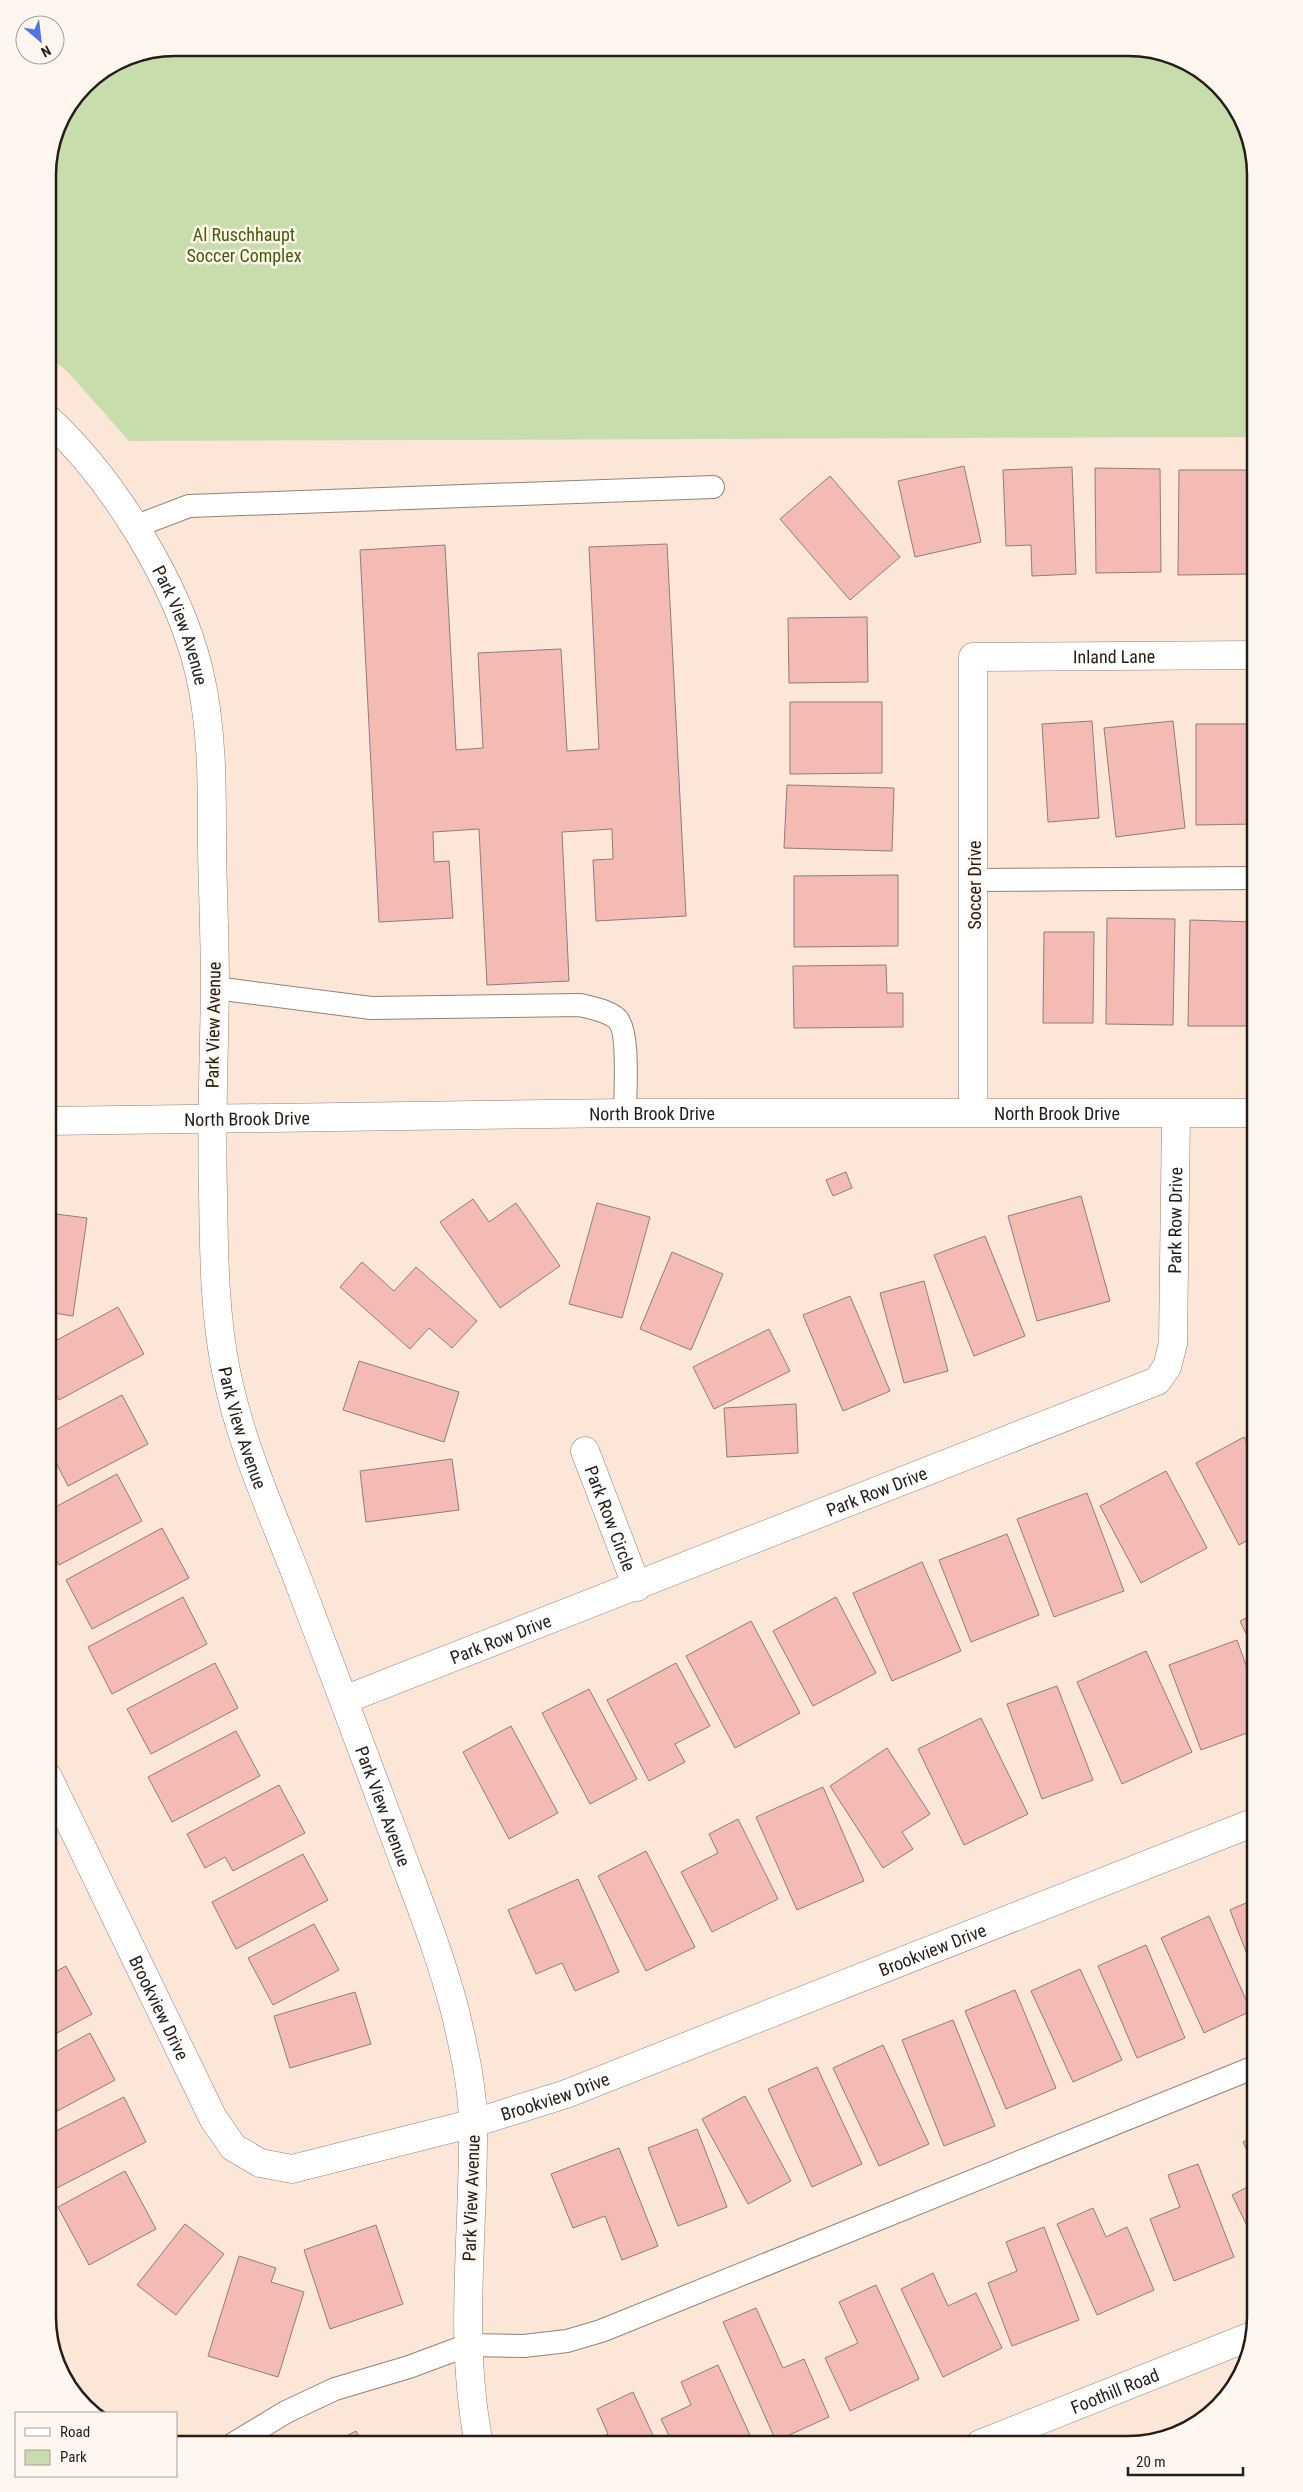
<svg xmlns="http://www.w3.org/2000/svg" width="1303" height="2492" font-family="'Roboto Condensed',sans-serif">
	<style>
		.green { fill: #c7ddab }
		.building { fill: #f4bbb5; stroke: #937b78 }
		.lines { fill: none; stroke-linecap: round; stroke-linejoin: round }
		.service-casing { stroke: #958275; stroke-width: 24 }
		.minor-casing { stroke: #958275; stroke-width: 29 }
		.tertiary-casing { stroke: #958275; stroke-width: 29 }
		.service { stroke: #fff; stroke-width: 22 }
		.minor { stroke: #fff; stroke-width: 28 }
		.tertiary { stroke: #fff; stroke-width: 28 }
		.labels { text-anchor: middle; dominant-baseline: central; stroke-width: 5; stroke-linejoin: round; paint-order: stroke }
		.park-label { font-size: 18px; fill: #425e02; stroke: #fff6f0 }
		.street-label { font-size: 18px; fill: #251d18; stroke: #fff6f0 }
		.rim { fill: none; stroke: #251d18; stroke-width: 2.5 }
	</style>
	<rect width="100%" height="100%" fill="#fbe6d8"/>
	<path class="green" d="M175,48h961l69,26 41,52 9,49v262l-1126,4 -62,-70 -19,-15v-189l13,-48 24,-34 42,-28z"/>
	<g class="building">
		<path d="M964,466l17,76 -66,15 -17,-76z"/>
		<path d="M1072,467l4,107 -44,2 -1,-31 -25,1 -3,-76z"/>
		<path d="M1095,468l65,1 1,103 -65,1z"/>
		<path d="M1179,470h72l-1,104 -72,1z"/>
		<path d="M830,476l70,81 -50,43 -70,-81z"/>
		<path d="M667,544l19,372 -90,5 -3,-61 20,-1 -1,-30 -50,3 7,149 -82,4 -8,-156 -46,3 1,30 15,-1 4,57 -74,4 -19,-372 85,-5 11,205 27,-2 -5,-95 83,-4 6,102 32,-2 -10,-202z"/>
		<path d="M867,617l1,65 -79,1 -1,-65z"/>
		<path d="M790,702h92v71l-92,1z"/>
		<path d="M1092,721l7,97 -51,4 -6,-98z"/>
		<path d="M1173,721l12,107 -69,9 -12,-109z"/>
		<path d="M1196,724h59v100l-59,1z"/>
		<path d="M787,785l107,3 -2,63 -108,-3z"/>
		<path d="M898,875v71l-104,1v-71z"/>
		<path d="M1107,918l68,1 -2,106 -67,-1z"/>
		<path d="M1190,920l65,2 -1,104h-66z"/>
		<path d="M1044,932h50l-1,91h-50z"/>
		<path d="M886,965l1,28h16v34l-109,1 -1,-62z"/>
		<path d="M846,1172l6,16 -19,8 -7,-16z"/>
		<path d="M1081,1196l29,105 -73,20 -29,-105z"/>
		<path d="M473,1199l16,23 27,-19 44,63 -60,42 -60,-86z"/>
		<path d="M597,1203l53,14 -28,101 -53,-14z"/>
		<path d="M48,1213l39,5 -14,98 -25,-4z"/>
		<path d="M985,1236l40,100 -51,20 -40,-101z"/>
		<path d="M672,1252l51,22 -32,76 -51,-21z"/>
		<path d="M362,1262l32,29 22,-24 61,54 -25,27 -23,-20 -19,21 -70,-62z"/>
		<path d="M924,1281l24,90 -44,12 -24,-90z"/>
		<path d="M850,1296l40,95 -47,20 -40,-96z"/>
		<path d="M118,1307l26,47 -85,46 -11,-22v-33z"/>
		<path d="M769,1329l21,42 -76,38 -21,-42z"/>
		<path d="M359,1361l100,31 -15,50 -101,-32z"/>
		<path d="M122,1395l26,49 -80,42 -20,-39v-13z"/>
		<path d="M796,1404l2,49 -71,4 -3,-49z"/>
		<path d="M1255,1419v16l-6,-5z"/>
		<path d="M1244,1437l11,22v77l-16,9 -43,-82z"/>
		<path d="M452,1459l7,51 -93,12 -6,-51z"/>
		<path d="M1166,1471l41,77 -66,35 -41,-77z"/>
		<path d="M117,1474l25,47 -83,44 -11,-20v-34z"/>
		<path d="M1087,1493l37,98 -70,26 -37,-98z"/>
		<path d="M162,1528l27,50 -97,51 -26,-49z"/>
		<path d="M1007,1534l32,81 -68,27 -32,-82z"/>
		<path d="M922,1562l39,89 -69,30 -39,-88z"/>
		<path d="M183,1597l24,47 -95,50 -24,-47z"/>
		<path d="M836,1597l40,76 -63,33 -40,-75z"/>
		<path d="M1255,1614v38l-15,-31z"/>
		<path d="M751,1621l49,92 -65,35 -49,-92z"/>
		<path d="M1237,1640l18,50v40l-54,20 -32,-85z"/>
		<path d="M1146,1651l46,101 -70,32 -45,-102z"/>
		<path d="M215,1663l23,45 -87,46 -24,-45z"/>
		<path d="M676,1663l34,63 -35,18 10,18 -36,19 -42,-81z"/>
		<path d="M1057,1686l36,94 -51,19 -35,-95z"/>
		<path d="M589,1689l48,90 -47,25 -48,-91z"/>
		<path d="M981,1718l47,96 -64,31 -46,-96z"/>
		<path d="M511,1726l47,87 -49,26 -46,-87z"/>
		<path d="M236,1731l24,45 -88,46 -24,-45z"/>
		<path d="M887,1748l43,66 -28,18 11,17 -30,19 -53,-82z"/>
		<path d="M279,1785l26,48 -72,38 -8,-14 -20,11 -18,-34z"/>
		<path d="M823,1787l41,94 -67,29 -41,-93z"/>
		<path d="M738,1819l40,80 -66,33 -31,-60 37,-19 -9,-19z"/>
		<path d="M646,1851l49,96 -49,24 -48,-95z"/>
		<path d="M303,1854l25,46 -92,49 -24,-47z"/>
		<path d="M578,1879l41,93 -44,19 -13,-28 -26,11 -28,-64z"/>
		<path d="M1255,1899v76l-25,-65z"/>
		<path d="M1209,1916l42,95 -47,22 -43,-95z"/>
		<path d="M314,1924l25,46 -66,35 -25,-47z"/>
		<path d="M48,1943l5,9 -5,3z"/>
		<path d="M1146,1945l39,93 -48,20 -39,-92z"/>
		<path d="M66,1966l26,48 -44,24v-62z"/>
		<path d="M1080,1969l42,91 -49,22 -42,-91z"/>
		<path d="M1015,1990l41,98 -50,21 -41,-98z"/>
		<path d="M355,1992l16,52 -81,24 -16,-52z"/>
		<path d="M953,2020l42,106 -51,20 -42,-106z"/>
		<path d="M90,2033l25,47 -67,36v-60z"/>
		<path d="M883,2045l46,99 -50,22 -46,-98z"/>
		<path d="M817,2067l45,97 -50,23 -44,-98z"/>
		<path d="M745,2096l46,85 -43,23 -46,-85z"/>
		<path d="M124,2097l22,45 -89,46 -9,-18v-35z"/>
		<path d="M697,2129l30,78 -49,19 -30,-78z"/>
		<path d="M1255,2136v31l-12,-25z"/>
		<path d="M619,2148l39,98 -36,14 -17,-44 -32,12 -22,-54z"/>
		<path d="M1198,2164l36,93 -60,24 -24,-62 30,-12 -12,-32z"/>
		<path d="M125,2171l31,58 -67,36 -31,-58z"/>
		<path d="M1255,2183v59l-23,-47z"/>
		<path d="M1093,2208l13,29 21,-10 27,63 -57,25 -40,-91z"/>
		<path d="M185,2224l39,30 -48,61 -39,-30z"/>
		<path d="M376,2225l27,79 -73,25 -26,-79z"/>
		<path d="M1044,2227l35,93 -67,26 -24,-63 29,-12 -11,-29z"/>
		<path d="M239,2256l37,12 -5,14 33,10 -26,85 -70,-21z"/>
		<path d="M933,2273l15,33 28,-13 26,55 -59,29 -42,-88z"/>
		<path d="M876,2285l43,94 -69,32 -25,-53 33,-15 -19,-41z"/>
		<path d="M756,2308l27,60 21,-9 25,58 -53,24 -53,-119z"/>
		<path d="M718,2365l36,79h-81l-12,-25 30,-14 -10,-23z"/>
		<path d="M633,2392l24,52h-70l21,-10 -11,-25z"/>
		<path d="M356,2431l7,13h-32z"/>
	</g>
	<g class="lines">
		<g class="service-casing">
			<g id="service">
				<path d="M134,527l55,-21 524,-19"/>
				<path d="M974,880l281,-2"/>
				<path d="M215,988l156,20 209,-3c12,3 26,5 36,13 14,10 9,76 9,95"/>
				<path d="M233,2444l53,-32 49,-23 74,-22 59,-22 56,1 43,-5 34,-10 654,-264"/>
			</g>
		</g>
		<g class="minor-casing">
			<g id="minor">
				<path id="s1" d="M48,419c65,60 130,165 151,252 14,59 13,120 13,180 1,46 3,92 3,138 -1,68 -4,135 -2,202 1,61 1,120 13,180 14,70 43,135 69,201 34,89 68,179 101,268 21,57 44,113 59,171 9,38 18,77 18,115 1,107 -15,213 6,318"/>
				<path id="s2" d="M973,1112v-455l282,-2"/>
				<path id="s3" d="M585,1451l52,136"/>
				<path id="s4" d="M344,1700l813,-319 10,-14 6,-23 3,-230"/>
				<path id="s5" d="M48,1777l165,341 20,29 27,16 32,6 182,-46 92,-29 689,-272"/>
				<path id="s6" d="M980,2444l269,-107"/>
			</g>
		</g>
		<g class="tertiary-casing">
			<g id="tertiary">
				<path id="s7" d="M48,1121l577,-8h630"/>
			</g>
		</g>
		<use href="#service" class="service"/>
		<use href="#minor" class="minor"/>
		<use href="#tertiary" class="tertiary"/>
	</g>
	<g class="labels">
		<g class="park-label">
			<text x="244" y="234">Al Ruschhaupt<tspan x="244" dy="21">Soccer Complex</tspan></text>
		</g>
		<g class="street-label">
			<text stroke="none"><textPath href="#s1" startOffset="248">Park View Avenue</textPath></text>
			<text stroke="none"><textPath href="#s2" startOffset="596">Inland Lane</textPath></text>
			<text transform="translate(974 885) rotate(-90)">Soccer Drive</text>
			<text transform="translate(213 1025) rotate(-89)">Park View Avenue</text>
			<text stroke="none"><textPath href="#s7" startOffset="604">North Brook Drive</textPath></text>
			<text stroke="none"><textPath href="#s7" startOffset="1009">North Brook Drive</textPath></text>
			<text stroke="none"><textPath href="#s7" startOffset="199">North Brook Drive</textPath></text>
			<text stroke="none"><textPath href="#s4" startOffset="1038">Park Row Drive</textPath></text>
			<text stroke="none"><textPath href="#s1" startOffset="1058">Park View Avenue</textPath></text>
			<text stroke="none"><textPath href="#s4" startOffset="572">Park Row Drive</textPath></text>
			<text stroke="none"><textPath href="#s3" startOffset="72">Park Row Circle</textPath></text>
			<text stroke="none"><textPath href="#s4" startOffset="168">Park Row Drive</textPath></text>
			<text stroke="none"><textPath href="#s1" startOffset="1462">Park View Avenue</textPath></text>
			<text stroke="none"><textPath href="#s5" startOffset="1156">Brookview Drive</textPath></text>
			<text stroke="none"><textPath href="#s5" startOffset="256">Brookview Drive</textPath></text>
			<text stroke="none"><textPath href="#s5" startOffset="751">Brookview Drive</textPath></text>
			<text transform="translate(471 2198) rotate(-88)">Park View Avenue</text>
			<text stroke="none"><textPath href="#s6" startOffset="145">Foothill Road</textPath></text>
		</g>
	</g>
	<path d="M0 0H1303V2492H0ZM175 56H1128A119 119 0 0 1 1247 175V2317A119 119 0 0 1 1128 2436H175A119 119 0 0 1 56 2317V175A119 119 0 0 1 175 56Z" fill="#fff6f0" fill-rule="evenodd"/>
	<path class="rim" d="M175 56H1128A119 119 0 0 1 1247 175V2317A119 119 0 0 1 1128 2436H175A119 119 0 0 1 56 2317V175A119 119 0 0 1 175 56Z"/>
	<rect x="15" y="2412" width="162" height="65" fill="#fff6f0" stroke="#a89f9a"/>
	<rect x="25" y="2428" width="25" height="8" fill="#ffffff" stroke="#a89f9a"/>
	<text x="60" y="2437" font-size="15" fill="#251d18">Road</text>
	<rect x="25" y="2450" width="25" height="15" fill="#c7ddab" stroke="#a89f9a"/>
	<text x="60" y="2462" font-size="15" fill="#251d18">Park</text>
	<g transform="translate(40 40) rotate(152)"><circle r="24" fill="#fff6f0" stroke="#a89f9a"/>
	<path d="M0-4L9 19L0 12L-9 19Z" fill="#4c75e8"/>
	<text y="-8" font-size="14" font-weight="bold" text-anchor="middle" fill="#251d18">N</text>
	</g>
	<path d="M1128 2467v8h115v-8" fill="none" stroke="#251d18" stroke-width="2.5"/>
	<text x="1136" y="2467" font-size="15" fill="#251d18" stroke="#fff6f0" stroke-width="4" paint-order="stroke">20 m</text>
</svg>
